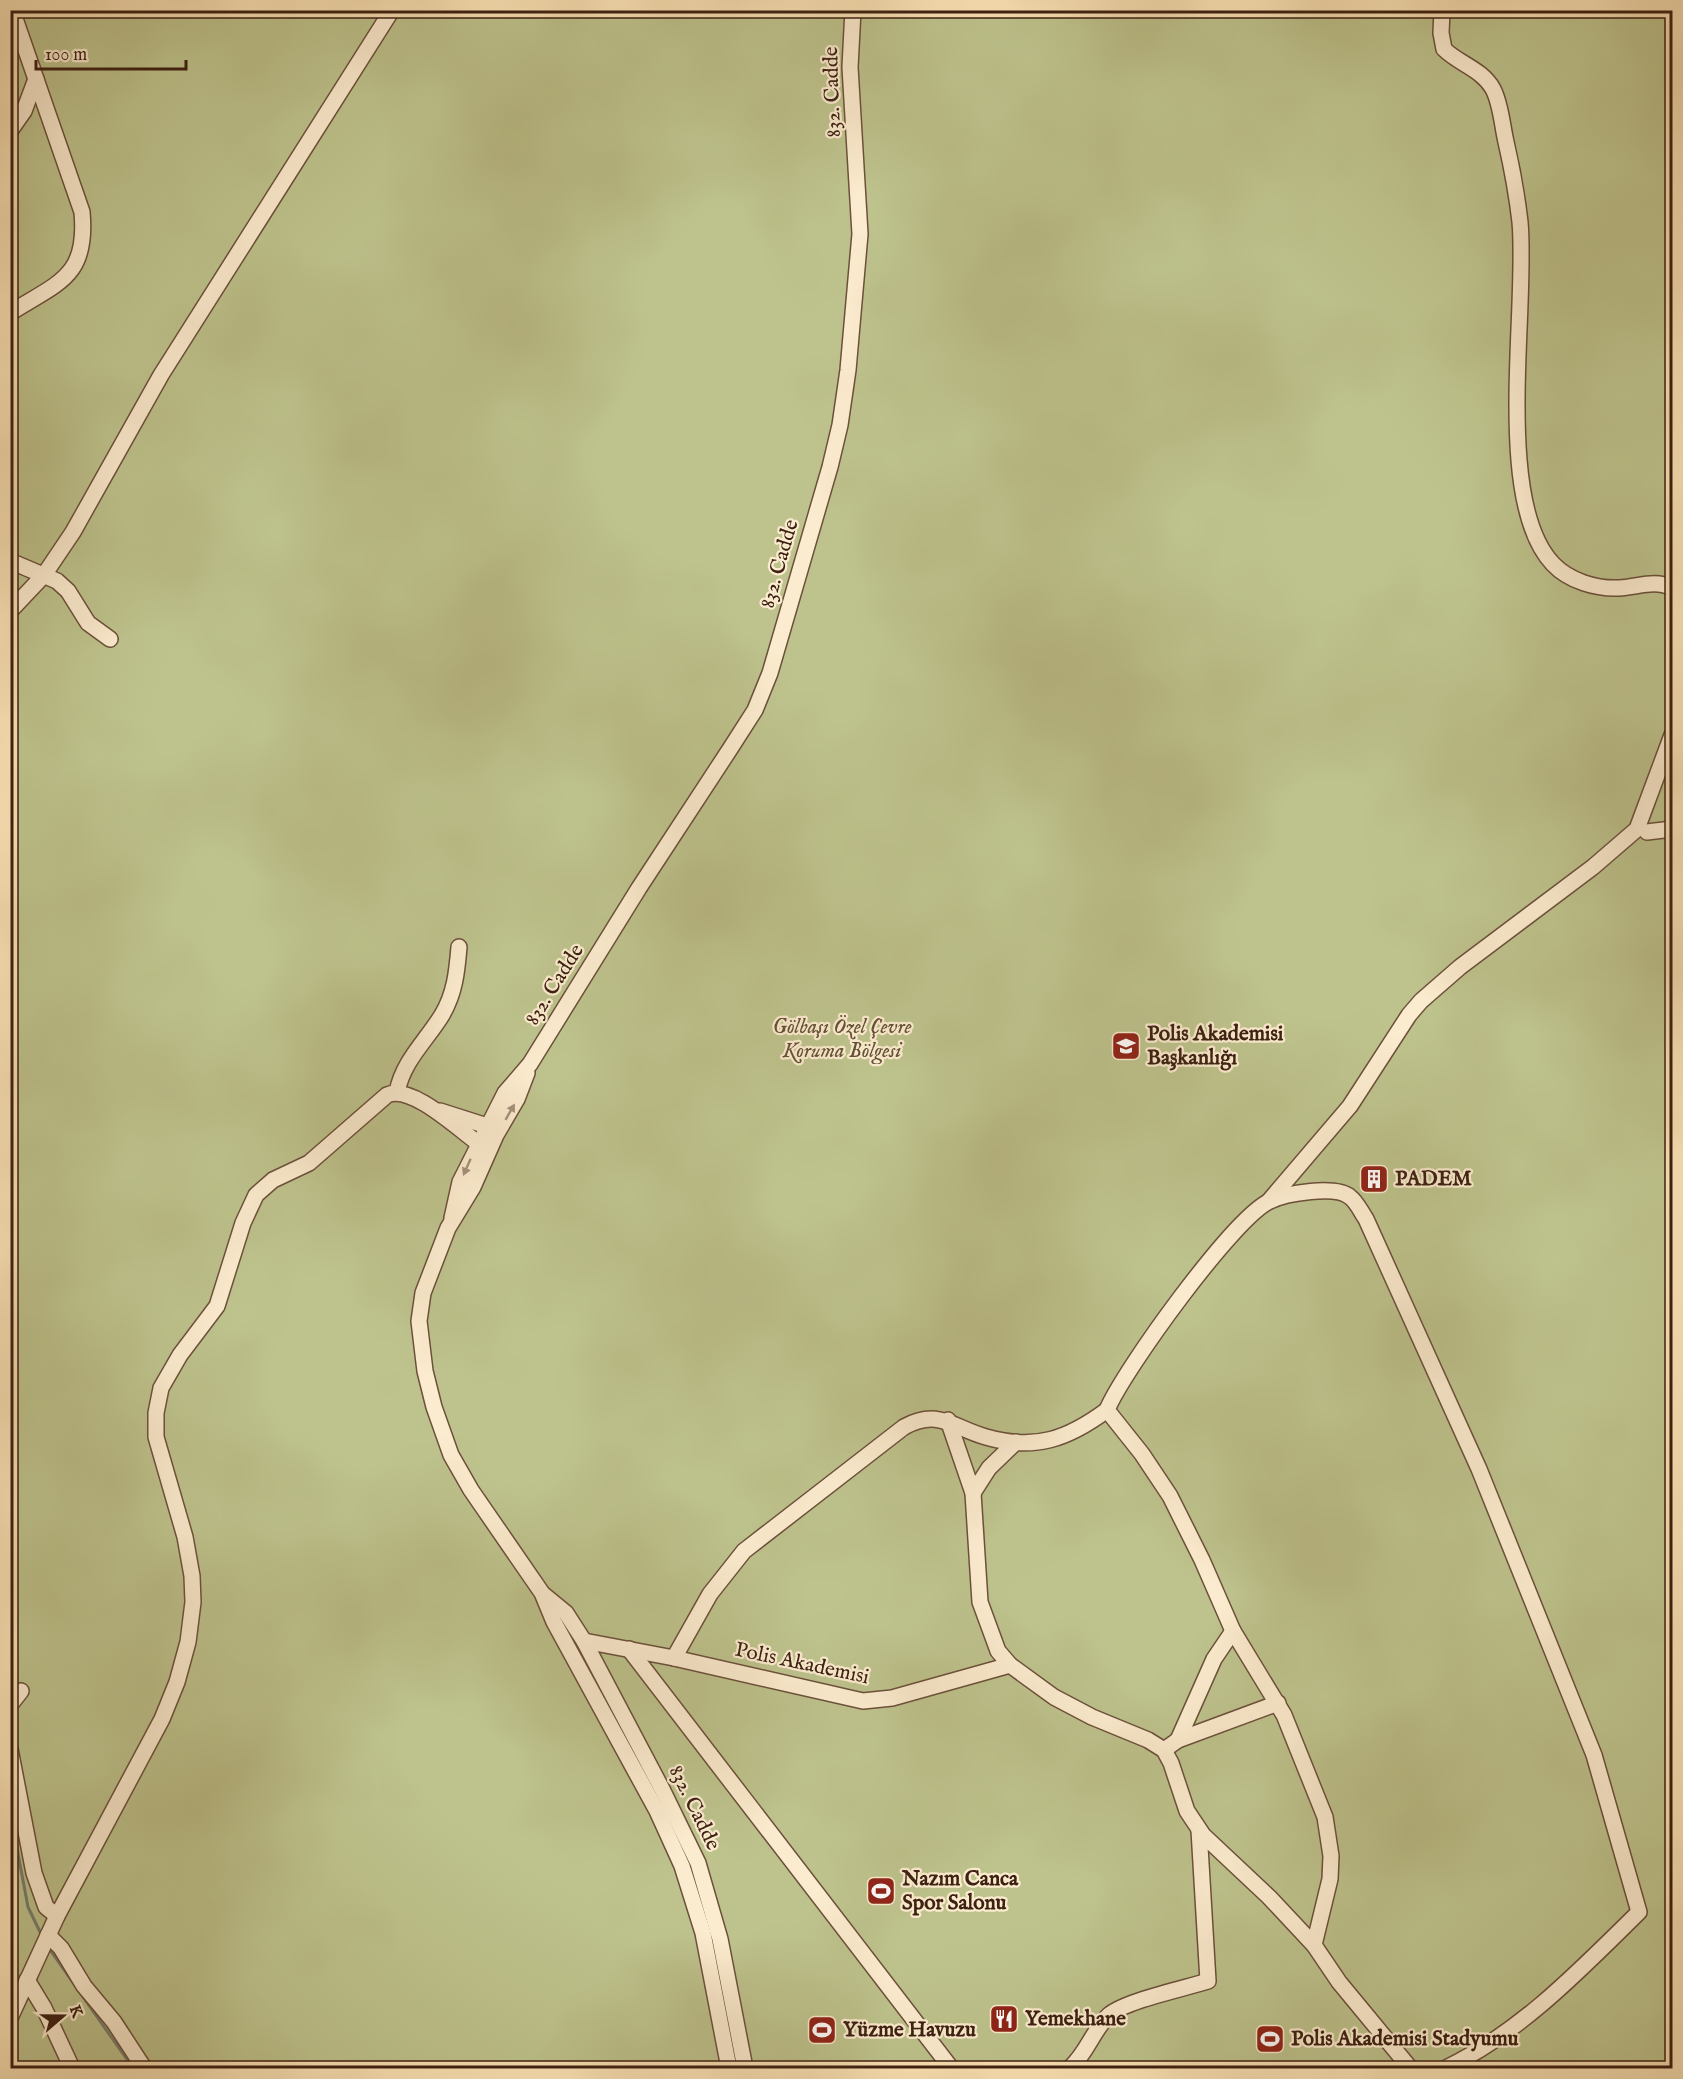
<svg xmlns="http://www.w3.org/2000/svg" width="1683" height="2079" font-family="'IM FELL English',serif">
	<style>
		.green { fill: #bec38d; stroke: #7d7250; stroke-width: 1.5 }
		.lines { fill: none; stroke-linecap: round; stroke-linejoin: round }
		.stream { stroke: #777e71; stroke-width: 3 }
		.minor-casing { stroke: #6c503b; stroke-width: 18 }
		.minor { stroke: #fceccf; stroke-width: 15 }
		.oneway { fill: #a6907a }
		.labels { text-anchor: middle; dominant-baseline: central; stroke-width: 4.5; stroke-linejoin: round; paint-order: stroke }
		.street-label { font-size: 21px; fill: #3c2012; stroke: #fceccf }
		.park-label { font-size: 21px; font-style: italic; fill: #635137; stroke: #fceccf }
		.poi-label { font-size: 21px; font-weight: bold; fill: #3c2012; stroke: #fceccf; text-anchor: start }
	</style>
	<rect width="100%" height="100%" fill="#fae2b5"/>
	<filter id="stains"><feTurbulence type="fractalNoise" baseFrequency=".00333" numOctaves="4"/><feColorMatrix values="0 0 0 0 .2 0 0 0 0 .09 0 0 0 0 .02 0 0 0 .5 -.17"/></filter>
	<radialGradient id="worn" r=".72"><stop offset=".6" stop-color="#630" stop-opacity="0"/><stop offset="1" stop-color="#630" stop-opacity=".3"/></radialGradient>
	<rect class="green" x="11" y="11" width="1661" height="2057"/>
	<g class="lines">
		<g class="stream">
			<path d="M10,1811l18,96 14,29"/>
			<path d="M48,1947l85,121"/>
		</g>
		<g class="minor-casing">
			<g id="minor">
				<path d="M1442,10l-1,23 3,16c15,15 38,20 49,40 8,15 9,36 13,53 6,26 11,54 14,80 8,85 -27,279 33,342 16,17 43,25 66,24 19,-1 36,-9 53,0"/>
				<path d="M10,131l14,-20 12,-32"/>
				<path d="M10,313c49,-31 78,-36 72,-101l-70,-202"/>
				<path d="M10,561l47,20 11,10 20,32 22,16"/>
				<path d="M10,611l34,-36 29,-43 88,-157 231,-365"/>
				<path d="M1647,832l25,-3"/>
				<path d="M527,1073l-10,26 -21,36 -23,52 -25,41 -25,65 -4,28 6,50 9,36 17,48 20,35 71,103 12,29 103,189 25,55 21,67 26,135"/>
				<path d="M397,1092c6,-31 29,-51 45,-77 13,-22 15,-44 17,-68"/>
				<path d="M440,1111l47,15 5,5"/>
				<path d="M1269,1201l81,-95 59,-91 12,-14 39,-34 133,-100 44,-38 35,-94"/>
				<path d="M452,1218l8,-36 45,-89 25,-29 109,-176 91,-139 25,-39 15,-37 60,-206 10,-42 8,-55 12,-136 -10,-167 3,-57"/>
				<path d="M1107,1410c16,-39 127,-193 163,-209 16,-8 66,-16 80,-4 7,5 11,15 16,22l113,250 115,286 45,157c-59,58 -118,120 -193,156"/>
				<path d="M1107,1410l35,44 28,42 32,64 31,71 51,84 41,102 6,39 -1,23 -16,66 25,37 71,86"/>
				<path d="M948,1420l25,73 7,109 18,49 12,14 44,32 38,20 56,23 16,10 7,13 16,48 16,24 66,62 45,48"/>
				<path d="M973,1493l16,-25 27,-26"/>
				<path d="M544,1595l22,18 18,28 78,148 36,74 22,76 25,129"/>
				<path d="M584,1641l90,17 189,43 29,-3 118,-33"/>
				<path d="M629,1649l322,419"/>
				<path d="M674,1658l36,-64 34,-43 160,-124c35,-19 49,1 82,10 49,14 82,2 121,-27"/>
				<path d="M10,1705l11,-14"/>
				<path d="M1178,1740l36,-81 19,-28"/>
				<path d="M10,1749l24,124 12,34 11,9"/>
				<path d="M1164,1750l14,-10 100,-37"/>
				<path d="M48,1935l13,13 23,38 30,36 30,46"/>
				<path d="M27,1980l17,28 28,60"/>
				<path d="M10,2018l47,-102 105,-197 15,-37 11,-40 5,-40 -1,-26 -7,-39 -29,-100v-24l5,-25 19,-33 37,-49 26,-83 13,-28 17,-15 36,-17 78,-68c24,-11 70,33 91,48l12,4"/>
				<path d="M1070,2068c17,-15 23,-38 39,-53 16,-14 77,-27 99,-34l-9,-151"/>
			</g>
		</g>
		<use href="#minor" class="minor"/>
	</g>
	<defs><path id="oneway-solid" d="M-6-.8H1V-3.2L6.5 0L1 3.2V.8H-6Z" transform="scale(1.5)"/></defs>
	<g class="oneway">
		<use href="#oneway-solid" transform="translate(510 1112) rotate(-60)"/>
		<use href="#oneway-solid" transform="translate(467 1167) rotate(114)"/>
	</g>
	<defs>
		<g id="university-square" transform="scale(1.5)"><rect x="-9" y="-9" width="18" height="18" rx="4" fill="#8f2418" stroke="#fceccf"/><path d="M0-5L7-2L0 1L-7-2ZM-4 1L0 2.5L4 1V4Q0 6-4 4Z" fill="#fff"/></g>
		<g id="building-square" transform="scale(1.5)"><rect x="-9" y="-9" width="18" height="18" rx="4" fill="#8f2418" stroke="#fceccf"/><path d="M-4-6H4V6H1V3H-1V6H-4ZM-2.5-4.3h1.7v1.8h-1.7ZM.8-4.3h1.7v1.8H.8ZM-2.5-1h1.7V.8h-1.7ZM.8-1h1.7V.8H.8Z" fill="#fff"/></g>
		<g id="stadium-square" transform="scale(1.5)"><rect x="-9" y="-9" width="18" height="18" rx="4" fill="#8f2418" stroke="#fceccf"/><path d="M0-5a6.5 5 0 1 0 0 10a6.5 5 0 1 0 0-10ZM-3.5-1.8h7v3.6h-7Z" fill="#fff"/></g>
		<g id="restaurant-square" transform="scale(1.5)"><rect x="-9" y="-9" width="18" height="18" rx="4" fill="#8f2418" stroke="#fceccf"/><path d="M-5-6h1v4h1v-4h1v4h1v-4h1v5L-1.5 .5V6h-2V.5L-5-1ZM5-6V6H3V1.5H1.5Q1.5-4 5-6Z" fill="#fff"/></g>
	</defs>
	<g fill-rule="evenodd">
		<use href="#university-square" x="1126" y="1046"/>
		<use href="#building-square" x="1374" y="1179"/>
		<use href="#stadium-square" x="881" y="1891"/>
		<use href="#restaurant-square" x="1004" y="2019"/>
		<use href="#stadium-square" x="822" y="2030"/>
		<use href="#stadium-square" x="1270" y="2039"/>
	</g>
	<g class="labels">
		<g class="street-label">
			<text transform="translate(833 92) rotate(-92)">832. Cadde</text>
			<text transform="translate(780 564) rotate(-74)">832. Cadde</text>
			<text transform="translate(555 985) rotate(-58)">832. Cadde</text>
			<text transform="translate(802 1664) rotate(12)">Polis Akademisi</text>
			<text transform="translate(694 1808) rotate(64)">832. Cadde</text>
		</g>
		<g class="park-label">
			<text x="842" y="1027">Gölbaşı Özel Çevre<tspan x="842" dy="24">Koruma Bölgesi</tspan></text>
		</g>
		<g class="poi-label">
			<text x="1147" y="1034">Polis Akademisi<tspan x="1147" dy="24">Başkanlığı</tspan></text>
			<text x="1395" y="1179">PADEM</text>
			<text x="902" y="1879">Nazım Canca<tspan x="902" dy="24">Spor Salonu</tspan></text>
			<text x="1025" y="2019">Yemekhane</text>
			<text x="843" y="2030">Yüzme Havuzu</text>
			<text x="1291" y="2039">Polis Akademisi Stadyumu</text>
		</g>
	</g>
	<rect width="1683" height="2079" fill="none" stroke="#fae2b5" stroke-width="36"/>
	<rect x="12" y="12" width="1659" height="2055" fill="none" stroke="#3c2012" stroke-width="3"/>
	<rect x="18" y="18" width="1647" height="2043" fill="none" stroke="#3c2012" stroke-width="1.5"/>
	<g transform="translate(63 2016) rotate(70)" stroke="#fceccf" stroke-width="4.5" paint-order="stroke">
	<path d="M0-4.5L10 22L0 15L-10 22Z" fill="#3c2012"/>
	<text y="-9" font-size="16" font-weight="bold" text-anchor="middle" fill="#3c2012">K</text>
	</g>
	<path d="M36 60v9h150v-9" fill="none" stroke="#3c2012" stroke-width="3"/>
	<text x="45" y="60" font-size="18" fill="#3c2012" stroke="#fceccf" stroke-width="4.5" paint-order="stroke">100 m</text>
	<rect width="100%" height="100%" filter="url(#stains)"/>
	<rect width="100%" height="100%" fill="url(#worn)"/>
</svg>
